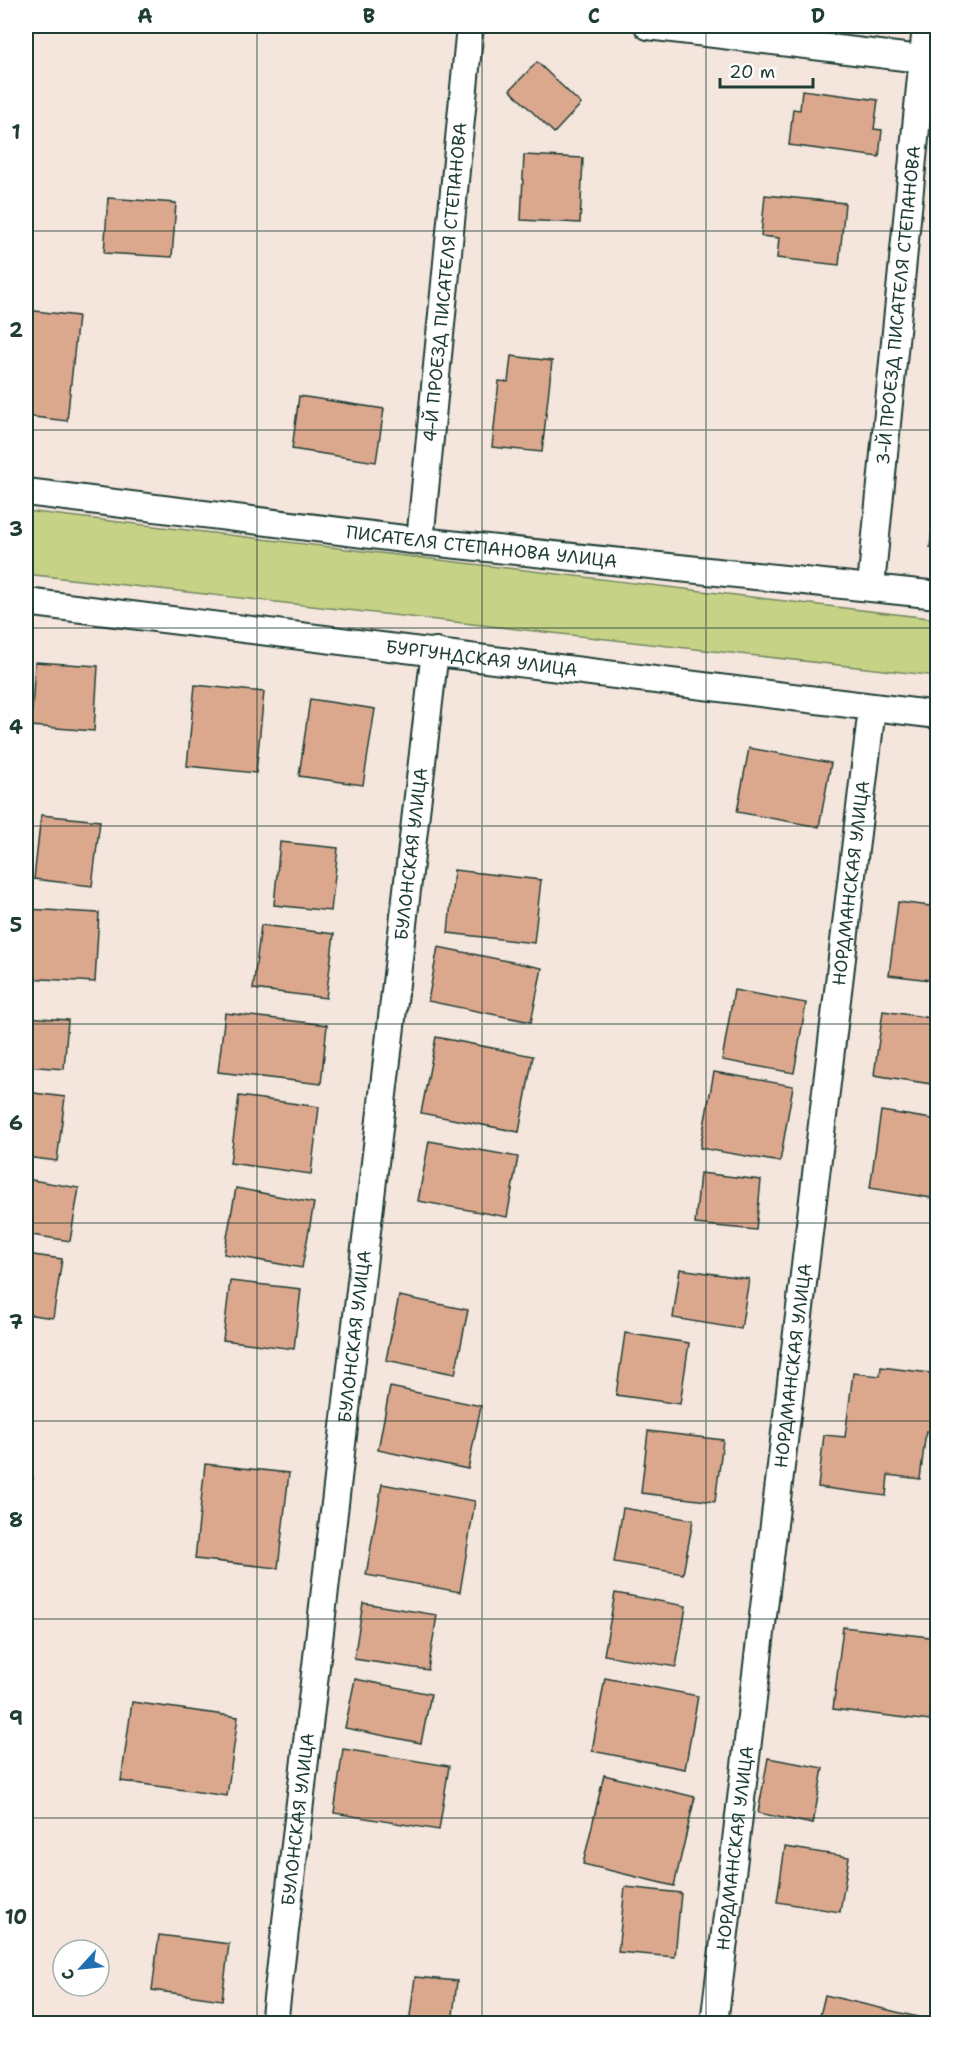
<svg xmlns="http://www.w3.org/2000/svg" width="963" height="2049" font-family="'Shantell Sans',sans-serif">
	<style>
		.green { fill: #c6d387; stroke: #72885e; stroke-width: 1.5 }
		.building { fill: #dba88e; stroke: #1f3d34; stroke-width: 1.5 }
		.lines { fill: none; stroke-linecap: round; stroke-linejoin: round }
		.street-casing { stroke: #1f3d34; stroke-width: 30 }
		.street { stroke: #fff; stroke-width: 26 }
		.grid { fill: none; stroke: #1f3d34; stroke-width: 1.5; stroke-opacity: 0.55 }
		.labels { text-anchor: middle; dominant-baseline: central; stroke-width: 4.5; stroke-linejoin: round; paint-order: stroke }
		.street-label { font-size: 18px; fill: #1f3d34; stroke: #fff }
		.neatline { fill: none; stroke: #1f3d34; stroke-width: 2 }
		.grid-label { font-size: 20px; text-anchor: middle; font-weight: bold; fill: #1f3d34 }
	</style>
	<rect width="100%" height="100%" fill="#f4e5dd"/>
	<filter id="ink" filterUnits="userSpaceOnUse"><feTurbulence type="fractalNoise" baseFrequency=".0167" numOctaves="2"/><feDisplacementMap in="SourceGraphic" scale="12" xChannelSelector="R" yChannelSelector="G"/><feConvolveMatrix kernelMatrix="1 2 1 2 8 2 1 2 1" color-interpolation-filters="sRGB"/></filter>
	<g filter="url(#ink)">
		<path class="green" d="M26,511l911,108v57l-911,-102z"/>
		<g class="building">
			<path d="M537,62l44,42 -27,29 -44,-43z"/>
			<path d="M802,90l76,10 -4,29 8,1 -3,27 -90,-12 4,-36 7,1z"/>
			<path d="M524,155l59,3 -3,65 -59,-3z"/>
			<path d="M765,195l80,8 -6,62 -62,-7 2,-20 -18,-2z"/>
			<path d="M108,198l68,5 -4,54 -68,-4z"/>
			<path d="M26,310l52,6 -11,105 -41,-5z"/>
			<path d="M511,356l41,5 -10,91 -50,-5 7,-66 9,1z"/>
			<path d="M299,396l85,13 -8,53 -84,-13z"/>
			<path d="M938,483v65l-8,-1z"/>
			<path d="M35,662l63,4 -4,65 -63,-5z"/>
			<path d="M195,685l69,7 -8,81 -69,-7z"/>
			<path d="M310,699l65,10 -12,76 -64,-9z"/>
			<path d="M749,748l82,15 -12,64 -82,-15z"/>
			<path d="M41,815l59,6 -8,65 -58,-7z"/>
			<path d="M280,842l58,6 -7,63 -57,-6z"/>
			<path d="M454,870l87,10 -7,63 -86,-10z"/>
			<path d="M898,902l40,5v74l-49,-6z"/>
			<path d="M26,909l73,4 -4,69 -69,-4z"/>
			<path d="M261,925l73,9 -8,64 -73,-9z"/>
			<path d="M438,947l104,21 -11,54 -103,-21z"/>
			<path d="M734,990l72,13 -12,70 -72,-13z"/>
			<path d="M883,1011l55,8v66l-64,-10z"/>
			<path d="M225,1013l102,12 -6,59 -103,-12z"/>
			<path d="M26,1017l42,3 -4,49 -38,-3z"/>
			<path d="M436,1037l97,19 -14,76 -98,-19z"/>
			<path d="M714,1072l79,14 -13,76 -80,-14z"/>
			<path d="M26,1092l39,5 -8,64 -31,-4z"/>
			<path d="M239,1096l80,11 -8,67 -81,-11z"/>
			<path d="M881,1111l57,9v79l-68,-11z"/>
			<path d="M429,1141l89,16 -11,60 -89,-16z"/>
			<path d="M700,1173l61,7 -5,50 -61,-6z"/>
			<path d="M26,1179l53,9 -9,53 -44,-7z"/>
			<path d="M236,1188l78,15 -12,65 -78,-14z"/>
			<path d="M26,1254l36,5 -9,59 -27,-4z"/>
			<path d="M680,1269l69,10 -8,50 -68,-11z"/>
			<path d="M230,1281l71,8 -7,60 -71,-9z"/>
			<path d="M399,1296l69,14 -13,64 -69,-14z"/>
			<path d="M625,1333l64,10 -9,61 -64,-9z"/>
			<path d="M881,1367l57,7v34h-4l-3,24 -5,-1 -6,48 -32,-4 -2,21 -68,-9 6,-52 21,2 8,-64 27,3z"/>
			<path d="M390,1387l91,19 -13,63 -90,-19z"/>
			<path d="M648,1431l75,9 -8,62 -74,-9z"/>
			<path d="M205,1464l84,9 -11,95 -83,-9z"/>
			<path d="M26,1476l7,1 -6,45h-1z"/>
			<path d="M382,1484l93,17 -15,91 -94,-17z"/>
			<path d="M623,1508l70,12 -10,54 -69,-12z"/>
			<path d="M615,1593l71,13 -10,61 -72,-12z"/>
			<path d="M363,1603l74,12 -9,55 -74,-11z"/>
			<path d="M843,1627l95,11 -8,83 -97,-12z"/>
			<path d="M605,1678l93,18 -13,73 -93,-18z"/>
			<path d="M355,1679l76,15 -10,49 -76,-15z"/>
			<path d="M132,1702l106,15 -11,79 -106,-15z"/>
			<path d="M343,1749l106,17 -10,64 -105,-17z"/>
			<path d="M768,1758l55,10 -10,56 -55,-11z"/>
			<path d="M604,1775l91,22 -21,89 -91,-22z"/>
			<path d="M785,1847l64,10 -9,55 -63,-10z"/>
			<path d="M625,1887l56,6 -6,64 -57,-5z"/>
			<path d="M159,1935l70,9 -7,56 -70,-10z"/>
			<path d="M415,1977l42,4 -5,43h-43z"/>
			<path d="M825,1995l93,22 -1,7h-99z"/>
		</g>
		<g class="lines">
			<g class="street-casing">
				<g id="street">
					<path d="M648,26l289,35"/>
					<path id="s1" d="M26,492l394,49 518,54"/>
					<path id="s2" d="M420,541l50,-515"/>
					<path id="s3" d="M871,586l55,-560"/>
					<path id="s4" d="M26,602l912,113"/>
					<path id="s5" d="M274,2024l161,-1373"/>
					<path id="s6" d="M714,2024l158,-1316"/>
				</g>
			</g>
			<use href="#street" class="street"/>
		</g>
	</g>
	<path class="grid" d="M257,26v1998M482,26v1998M706,26v1998M26,231h912M26,430h912M26,628h912M26,826h912M26,1024h912M26,1223h912M26,1421h912M26,1619h912M26,1818h912"/>
	<g class="labels">
		<g class="street-label">
			<text stroke="none"><textPath href="#s2" startOffset="260">4-Й ПРОЕЗД ПИСАТЕЛЯ СТЕПАНОВА</textPath></text>
			<text stroke="none"><textPath href="#s3" startOffset="282">3-Й ПРОЕЗД ПИСАТЕЛЯ СТЕПАНОВА</textPath></text>
			<text stroke="none"><textPath href="#s1" startOffset="459">ПИСАТЕЛЯ СТЕПАНОВА УЛИЦА</textPath></text>
			<text stroke="none"><textPath href="#s4" startOffset="459">БУРГУНДСКАЯ УЛИЦА</textPath></text>
			<text stroke="none"><textPath href="#s5" startOffset="1178">БУЛОНСКАЯ УЛИЦА</textPath></text>
			<text stroke="none"><textPath href="#s6" startOffset="1149">НОРДМАНСКАЯ УЛИЦА</textPath></text>
			<text stroke="none"><textPath href="#s5" startOffset="692">БУЛОНСКАЯ УЛИЦА</textPath></text>
			<text stroke="none"><textPath href="#s6" startOffset="663">НОРДМАНСКАЯ УЛИЦА</textPath></text>
			<text stroke="none"><textPath href="#s5" startOffset="206">БУЛОНСКАЯ УЛИЦА</textPath></text>
			<text stroke="none"><textPath href="#s6" startOffset="177">НОРДМАНСКАЯ УЛИЦА</textPath></text>
		</g>
	</g>
	<rect width="963" height="2049" fill="none" stroke="#fff" stroke-width="66"/>
	<g transform="translate(81 1968) rotate(243)"><circle r="28" fill="#ffffff" stroke="#a5b1ae" stroke-width="1.5"/>
	<path d="M0-4.5L10 22L0 15L-10 22Z" fill="#1f6fb2"/>
	<text y="-9" font-size="16" font-weight="bold" text-anchor="middle" fill="#1f3d34">С</text>
	</g>
	<path d="M720 78v9h93v-9" fill="none" stroke="#1f3d34" stroke-width="3"/>
	<text x="729" y="78" font-size="18" fill="#1f3d34" stroke="#ffffff" stroke-width="4.5" paint-order="stroke">20 m</text>
	<rect x="33" y="33" width="897" height="1983" class="neatline"/>
	<g class="grid-label">
		<text x="145" y="23">A</text>
		<text x="369" y="23">B</text>
		<text x="594" y="23">C</text>
		<text x="818" y="23">D</text>
		<text x="16" y="139">1</text>
		<text x="16" y="337">2</text>
		<text x="16" y="536">3</text>
		<text x="16" y="734">4</text>
		<text x="16" y="932">5</text>
		<text x="16" y="1130">6</text>
		<text x="16" y="1329">7</text>
		<text x="16" y="1527">8</text>
		<text x="16" y="1725">9</text>
		<text x="16" y="1924">10</text>
	</g>
</svg>
